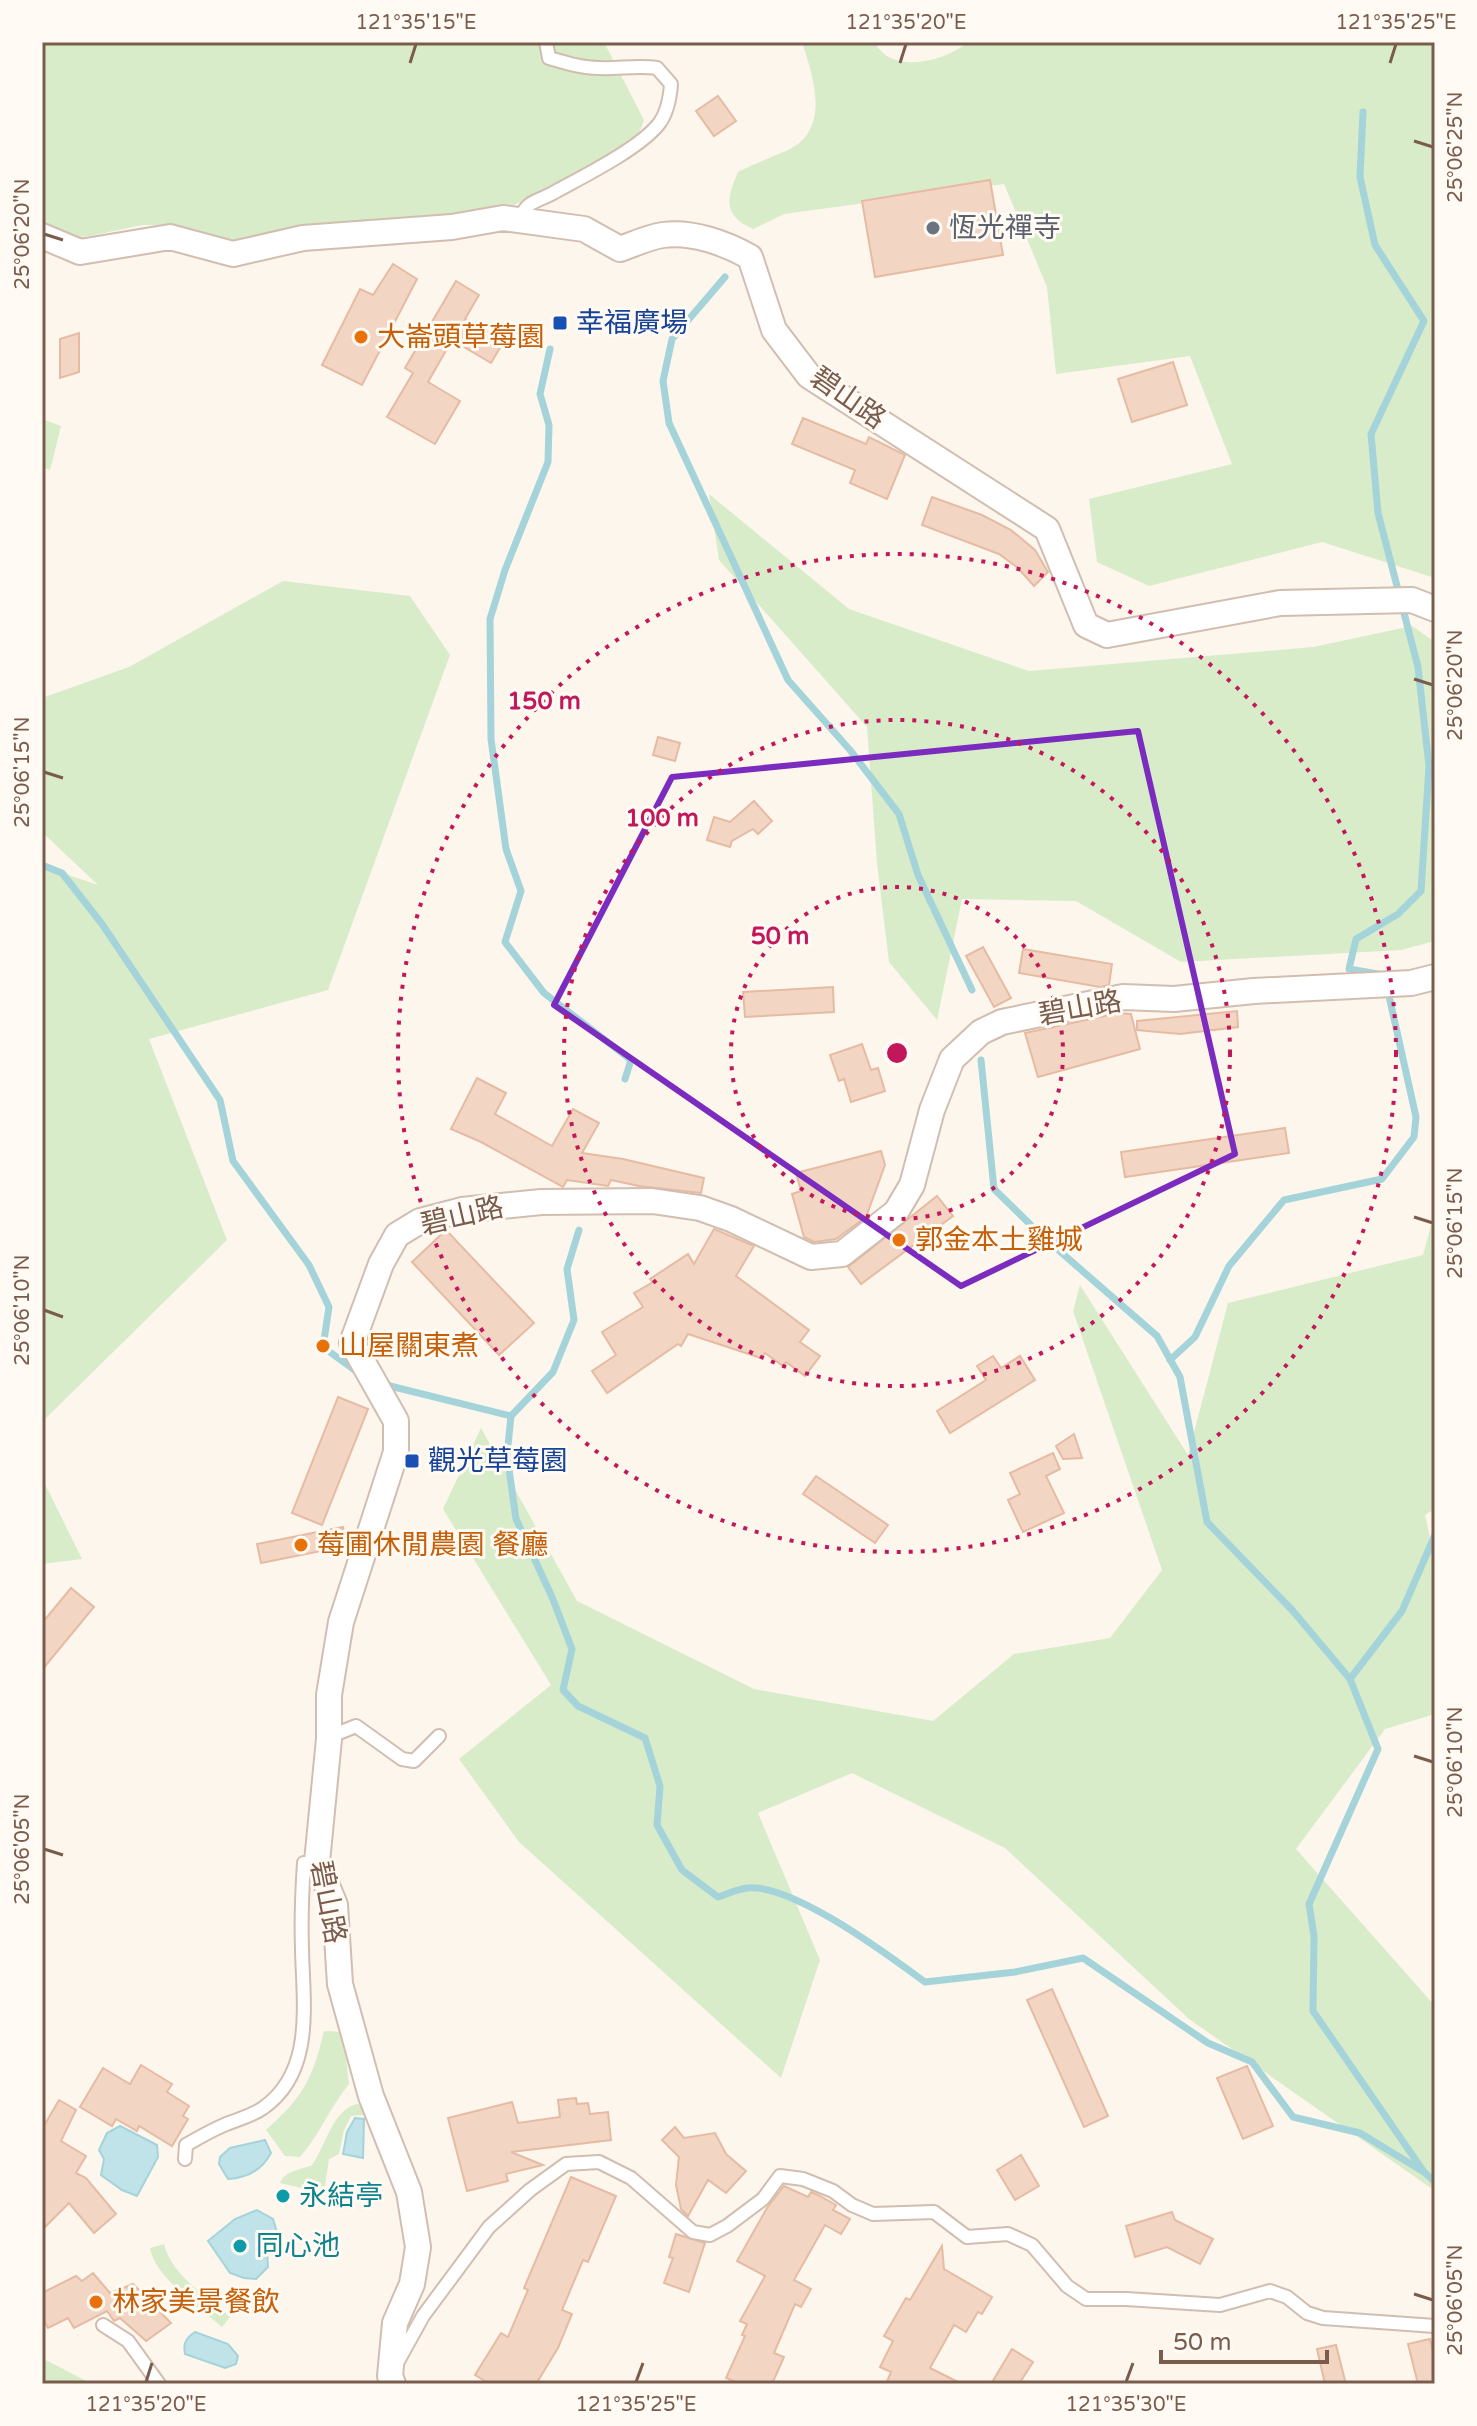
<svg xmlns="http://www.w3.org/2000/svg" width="1477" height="2426" font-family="'Varela Round','Noto Sans TC',sans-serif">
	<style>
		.green { fill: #d8ecc9 }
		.water { fill: #bfe3e8; stroke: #a5d3da; stroke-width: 2 }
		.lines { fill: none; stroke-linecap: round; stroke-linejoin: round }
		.stream { stroke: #a5d3da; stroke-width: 7 }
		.building { fill: #f3d5c3; stroke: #e6bba3; stroke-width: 2 }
		.lane-casing { stroke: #d1beb0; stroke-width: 16 }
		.street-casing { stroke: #d1beb0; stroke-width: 28 }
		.lane { stroke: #fff; stroke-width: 12 }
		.street { stroke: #fff; stroke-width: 24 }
		.marked { fill: none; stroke: #7b2cbf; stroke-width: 6; stroke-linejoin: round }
		.ticks { fill: none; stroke: #7a5c4d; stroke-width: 3 }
		.ring { fill: none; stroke: #c2185b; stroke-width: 4; stroke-dasharray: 4 8 }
		.worship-dot { fill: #6b7280; stroke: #fffaf3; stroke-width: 3 }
		.transit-dot { fill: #1a4fb4; stroke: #fffaf3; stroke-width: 3 }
		.food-dot { fill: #e8710a; stroke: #fffaf3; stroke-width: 3 }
		.culture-dot { fill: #0f9aa8; stroke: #fffaf3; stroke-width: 3 }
		.labels { text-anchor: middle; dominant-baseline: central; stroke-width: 6; stroke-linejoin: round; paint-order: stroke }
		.worship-label { font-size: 28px; fill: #5b616d; stroke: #fffaf3; text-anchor: start }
		.transit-label { font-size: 28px; fill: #164399; stroke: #fffaf3; text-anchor: start }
		.food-label { font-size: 28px; fill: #c56008; stroke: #fffaf3; text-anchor: start }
		.street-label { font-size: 28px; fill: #7a5c4d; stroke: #fffaf3 }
		.culture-label { font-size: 28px; fill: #0d838f; stroke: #fffaf3; text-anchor: start }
		.centre { fill: #c2185b; stroke: #fffaf3; stroke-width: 4 }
		.ring-label { font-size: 24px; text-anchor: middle; font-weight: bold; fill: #c2185b; stroke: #fffaf3; stroke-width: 6; stroke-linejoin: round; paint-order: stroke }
		.neatline { fill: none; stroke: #7a5c4d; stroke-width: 3 }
		.ticks-label { font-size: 20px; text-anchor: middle; fill: #7a5c4d }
	</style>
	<rect width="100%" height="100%" fill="#fdf6ec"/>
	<g class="green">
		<path d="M42,42h562l40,78 -3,9 -11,15 -75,43 -41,18 -60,17 -227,18 -51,-15h-34l-52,11 -23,2 -25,-11z"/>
		<path d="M802,42h71c4,4 9,11 14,14 22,14 63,2 81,-14h467v536l-113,-36 -173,44 -52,-24 -8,-63 143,-35 -42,-108 -134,18 -9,-87 -43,-103 -220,30 -31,15c-30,-14 -27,-30 -15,-57 17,-9 35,-15 52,-23 41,-22 23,-72 12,-107z"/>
		<path d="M42,419l19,7 -11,44 -8,-3z"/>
		<path d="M709,494l140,115 180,62 284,-24 99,-21 23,16v299l-34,9 -220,12 -105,-61 -114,-2 -25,121 -48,-58 -12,-99 -10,-136 -148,-167z"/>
		<path d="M283,581l127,15 40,59 -122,335 -179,49 78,201 -185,182v-556l56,19 -56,-53v-134l87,-31z"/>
		<path d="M1435,1211v298l-10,6 10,45v154l-50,15 -89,120 139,157v185l-246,-172 -184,-171 -153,-75 -94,40 62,147 -39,118 -262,-236 -60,-83 92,-74 -108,-176 38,-81 96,173 177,88 179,32 81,-67 96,-16 52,-68 -89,-259 7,-26 108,170 40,-152 195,-48z"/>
		<path d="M42,1478l40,81 -40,5z"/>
		<path d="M324,2031l19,1 6,52c-19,23 -29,50 -49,73l-15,-1 -19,-26c38,-34 46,-50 58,-99z"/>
		<path d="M357,2104l7,2 -1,9 -12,1 -7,14 -5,24 -10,5 -4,27 -7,6 -38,-9c5,-13 21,-13 32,-18 14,-19 20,-55 45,-61z"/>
		<path d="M164,2244c7,31 43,52 66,73l-8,10c-21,-18 -68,-51 -72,-79z"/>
		<path d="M42,2358l50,26h-50z"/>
	</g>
	<g class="water">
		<path d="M355,2118l9,1 -1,39 -20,-4 4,-22z"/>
		<path d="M120,2126l37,19 1,12 -21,39 -15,-6 -21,-15 3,-16 -5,-9 8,-17z"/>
		<path d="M265,2140l6,13c-9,17 -25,25 -43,26l-9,-15 1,-7 10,-9z"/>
		<path d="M257,2210l16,9 4,13 -10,17 1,18 -12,12 -12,-1 -14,-5 -22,-32 27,-22z"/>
		<path d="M195,2332l33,12 10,12 -2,8 -11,4 -40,-14c-2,-11 1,-16 10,-22z"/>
	</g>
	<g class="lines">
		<g class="stream">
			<path d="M1363,112l-3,65 15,68 49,76 -53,113 7,79 40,154 11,99 -8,125 -23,23 -42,25 -7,30 35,6"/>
			<path d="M725,277l-53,62 -9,42 6,42 119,257 62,70 49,64 19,61 54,115"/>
			<path d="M550,349l-10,45 9,31 -1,37 -43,108 -15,49 1,120 15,110 15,42 -16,51 39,51 87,67 -6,19"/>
			<path d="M42,865l20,8 40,51 118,176 13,61 76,104 20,42 -6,40 37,27"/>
			<path d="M981,1060l13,129 45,44 118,103 23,41 27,145 86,89 57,68 28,70 -69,155 5,32 -1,75 111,161 11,10"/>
			<path d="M579,1230l-12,39 7,51 -21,52 -42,44 -4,39 9,64 36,78 20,52 -9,41 15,16 67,32 15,48 -3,39 25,45 36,27c9,-3 20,-8 29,-9 45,-5 141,67 178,94l90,-10 68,-14 125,85 44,19 41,55 67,16 64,39"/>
			<path d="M1170,1360l25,-23 34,-71 55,-66 98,-21 32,-42 2,-20 -29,-130"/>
			<path d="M382,1384l129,32"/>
			<path d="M1350,1679l52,-68 33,-76"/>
		</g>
	</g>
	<g class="building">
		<path d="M718,96l18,25 -22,15 -18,-25z"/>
		<path d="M990,180l13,75 -128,22 -13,-76z"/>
		<path d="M393,264l24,15 -55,106 -40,-20 38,-76 13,6z"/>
		<path d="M456,281l23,14 -14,24 39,22 -13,22 -39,-23 -24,42 32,19 -25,43 -48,-27 26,-44 -8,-5z"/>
		<path d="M79,333v39l-19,6v-39z"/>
		<path d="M1173,362l14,43 -55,17 -14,-43z"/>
		<path d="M803,418l63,26 3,-7 36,18 -18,44 -37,-16 5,-13 -63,-26z"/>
		<path d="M932,497l50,18 29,15 24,20 13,22 -14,14 -16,-18 -19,-14 -77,-29z"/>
		<path d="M658,737l22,6 -5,18 -22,-6z"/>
		<path d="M754,801l18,20 -14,13 -5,-5 -21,12 -2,6 -23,-7 7,-23 16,5z"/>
		<path d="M983,947l28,51 -17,9 -28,-51z"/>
		<path d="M1023,949l89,15 -3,21 -9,2 -81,-14z"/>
		<path d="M833,987l1,25 -89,5 -2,-25z"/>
		<path d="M1237,1011l1,16 -58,7 -43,-4v-9z"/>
		<path d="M1119,1013l12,1 9,35 -102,28 -13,-44z"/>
		<path d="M862,1044l9,26 7,-2 7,23 -34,11 -7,-23 -5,2 -9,-26z"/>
		<path d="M477,1078l29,15 -11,21 57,32 21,-37 26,14 -17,30 41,6 81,19 -3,15 -62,-7 -28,-6 -3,6 -41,-6 -4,7 -82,-45 -30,-13z"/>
		<path d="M1285,1128l4,25 -164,24 -4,-25z"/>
		<path d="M881,1151l4,14 -19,52 -30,22 -22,3 -10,-5 -12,-43 9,-3 -5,-18z"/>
		<path d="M937,1196l16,20 -92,68 -13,-17z"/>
		<path d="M714,1229l40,17 -18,30 73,54 -9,12 20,14 -15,20 -19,-14 -3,4 -18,-13 -4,5 -73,-24 -7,12 -3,-2 -71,49 -15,-22 24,-16 -14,-23 41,-25 -9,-14 19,-11 -3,-3 38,-25 6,10z"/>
		<path d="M446,1230l88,93 -35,32 -87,-93z"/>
		<path d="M993,1356l8,12 19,-12 15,24 -85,53 -13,-22 49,-31 -9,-14z"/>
		<path d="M338,1397l30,12 -46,116 -30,-12z"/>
		<path d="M1074,1434l8,24 -19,1 -7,-13z"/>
		<path d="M1053,1453l7,16 -14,7 18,37 -41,19 -15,-32 12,-6 -10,-21z"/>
		<path d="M816,1476l72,49 -13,18 -72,-49z"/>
		<path d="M343,1527l3,19 -85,17 -4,-19z"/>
		<path d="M71,1588l23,19 -52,63v-47z"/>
		<path d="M1052,1989l56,127 -24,11 -57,-127z"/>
		<path d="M141,2065l31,19 -5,8 22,14 -6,10 5,3 -16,27 -33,-20 -2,5 -21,-12 -4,7 -32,-19 23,-39 27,16z"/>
		<path d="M1247,2066l26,60 -30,13 -26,-61z"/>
		<path d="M576,2098l1,6 11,-1 2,11 18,-2 3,28 -100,12 32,13 -37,9 2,7 -41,10 -19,-73 64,-16 6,21 42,-6 -2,-17z"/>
		<path d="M59,2100l17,10 -15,31 25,15 -10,17 10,5 30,36 -22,19 -25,-30 -27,27v-101z"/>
		<path d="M675,2127l9,11 31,-5 11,21 20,17 -20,22 -18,-13 -20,36 -7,-7 -5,-24 3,-28 -17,-17z"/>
		<path d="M1021,2155l18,31 -24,14 -18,-30z"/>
		<path d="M571,2177l45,19 -28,66 -5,-2 -21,50 10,4 -14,34 -22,36h-46l-15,-9 26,-42 7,4 20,-47 -4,-2z"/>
		<path d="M784,2186l24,11 3,-5 7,3 18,10 -3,5 17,9 -9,15 -16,-9 -31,55 17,9 -10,18 -6,-3 -21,49 10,4 -12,27h-32l-14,-6 19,-42 -3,-1 5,-11 -7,-3 25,-45 -28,-15 30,-53z"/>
		<path d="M1172,2212l3,8 38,19 -13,25 -33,-17 -32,10 -9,-31z"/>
		<path d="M676,2234l29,9 -16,49 -25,-9 9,-25 -4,-1z"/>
		<path d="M942,2246l2,23 48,28 -10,17 -4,-2 -12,20 -12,-7 -24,43 32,16h-76l5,-12 -11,-5 13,-26 -9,-5 22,-38 4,2z"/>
		<path d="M93,2273l17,20 23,-9 38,39 -25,18 -26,-23 -6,3 -7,-10 -33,17 -6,-10 -20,10 -6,-10v-25l34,-17 6,5z"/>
		<path d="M1430,2339l5,22v23h-17l-10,-40z"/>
		<path d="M1336,2345l10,39h-21l-8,-35z"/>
		<path d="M1012,2349l21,13 -14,22h-28z"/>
	</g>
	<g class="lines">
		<g class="lane-casing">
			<g id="lane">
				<path d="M520,218c8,-18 17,-16 33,-25 29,-16 84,-43 105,-68 9,-11 12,-27 13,-41l-14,-16c-20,-3 -38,1 -58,0 -17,0 -33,-5 -50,-10l-3,-16"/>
				<path d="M329,1737l27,-11 46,33 12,2 25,-25"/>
				<path d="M185,2159l1,-14c12,-7 24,-14 38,-20 12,-5 28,-9 39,-17 52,-36 40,-105 39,-159 -1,-29 0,-57 2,-86l13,-1"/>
				<path d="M103,2325l25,16 31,43"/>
				<path d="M397,2363l26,-47 66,-89 41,-37 36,-26 33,-2 32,16 62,54 17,3 17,-9 36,-27 17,-23 23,3 30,12 19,14 21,9 61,-2 33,25 41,-3 24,11 35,41 19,13h40l94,6 50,-14 17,6 20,16 16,5 112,8"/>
			</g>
		</g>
		<g class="street-casing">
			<g id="street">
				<path d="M42,236l38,16 90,-15 63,17 70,-16 149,-11 51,-9 81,11 36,20c14,-5 29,-12 43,-14 29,-4 62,8 87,22l24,73 35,46 238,153 39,96 21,10 173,-32 132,-3 23,9"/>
				<path d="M393,2384l-3,-8 5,-53 17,-39 6,-37 -9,-55 -38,-96 -31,-112 -5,-79 -18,-43 12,-123v-44l12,-73 55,-170v-31l-44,-78 29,-79 16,-29 23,-14 42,-11 79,-8 111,-1 48,7 31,11 80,38 31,-3 54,-42 16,-27 20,-75 20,-51 29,-27 21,-10 121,-25 51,2 80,-8 157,-8 24,-6"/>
			</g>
		</g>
		<use href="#lane" class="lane"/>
		<use href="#street" class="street"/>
	</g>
	<path class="marked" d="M1138,731l97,423 -274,132 -407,-281 118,-228z"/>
	<path class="ticks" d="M410,63l6,-19M900,63l6,-19M1390,63l6,-19M1414,141l19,6M44,234l19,6M1414,679l19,6M44,772l19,6M1414,1217l19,6M44,1310l19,7M1414,1756l19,6M44,1849l19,6M1414,2294l19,6M146,2382l6,-19M636,2382l7,-19M1126,2382l7,-19"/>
	<g class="ring">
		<circle cx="897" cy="1053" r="166"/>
		<circle cx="897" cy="1053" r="333"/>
		<circle cx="897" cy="1053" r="499"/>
	</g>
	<circle class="worship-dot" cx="933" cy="228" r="8"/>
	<g class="transit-dot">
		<rect x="552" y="315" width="16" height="16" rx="4"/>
		<rect x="404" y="1453" width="16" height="16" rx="4"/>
	</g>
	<g class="food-dot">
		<circle cx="361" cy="337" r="8"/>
		<circle cx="899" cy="1240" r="8"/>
		<circle cx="323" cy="1346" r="8"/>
		<circle cx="301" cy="1545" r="8"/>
		<circle cx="96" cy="2302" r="8"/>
	</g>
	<g class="culture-dot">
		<circle cx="283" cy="2196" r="8"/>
		<circle cx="240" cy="2246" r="8"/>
	</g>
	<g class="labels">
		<g class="worship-label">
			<text x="949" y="228">恆光禪寺</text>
		</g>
		<g class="transit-label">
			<text x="576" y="323">幸福廣場</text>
			<text x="428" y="1461">觀光草莓園</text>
		</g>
		<g class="food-label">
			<text x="377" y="337">大崙頭草莓園</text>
			<text x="915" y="1240">郭金本土雞城</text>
			<text x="339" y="1346">山屋關東煮</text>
			<text x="317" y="1545">莓圃休閒農園 餐廳</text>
			<text x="112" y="2302">林家美景餐飲</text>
		</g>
		<g class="street-label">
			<text transform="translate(848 398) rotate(35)">碧山路</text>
			<text transform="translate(1080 1008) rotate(-10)">碧山路</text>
			<text transform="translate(462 1216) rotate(-13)">碧山路</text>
			<text transform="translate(328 1902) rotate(79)">碧山路</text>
		</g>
		<g class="culture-label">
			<text x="299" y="2196">永結亭</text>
			<text x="256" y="2246">同心池</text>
		</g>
	</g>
	<circle cx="897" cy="1053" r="12" class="centre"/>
	<g class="ring-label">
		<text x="544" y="709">150 m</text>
		<text x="662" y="826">100 m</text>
		<text x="780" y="944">50 m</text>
	</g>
	<rect width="1477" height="2426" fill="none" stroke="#fffaf3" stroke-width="88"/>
	<path d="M1161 2350v12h166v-12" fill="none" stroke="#7a5c4d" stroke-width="4"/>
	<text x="1173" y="2350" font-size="24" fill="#7a5c4d" stroke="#fffaf3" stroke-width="6" paint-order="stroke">50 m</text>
	<rect x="44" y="44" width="1389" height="2338" class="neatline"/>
	<g class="ticks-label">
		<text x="416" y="29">121°35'15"E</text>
		<text x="906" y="29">121°35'20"E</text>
		<text x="1396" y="29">121°35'25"E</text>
		<text transform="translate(1455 147) rotate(-90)" y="7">25°06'25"N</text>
		<text transform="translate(22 234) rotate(-90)" y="7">25°06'20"N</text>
		<text transform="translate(1455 685) rotate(-90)" y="7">25°06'20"N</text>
		<text transform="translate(22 772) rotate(-90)" y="7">25°06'15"N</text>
		<text transform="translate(1455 1223) rotate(-90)" y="7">25°06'15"N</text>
		<text transform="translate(22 1310) rotate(-90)" y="7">25°06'10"N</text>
		<text transform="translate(1455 1762) rotate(-90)" y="7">25°06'10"N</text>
		<text transform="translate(22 1849) rotate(-90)" y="7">25°06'05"N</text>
		<text transform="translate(1455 2300) rotate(-90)" y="7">25°06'05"N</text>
		<text x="146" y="2411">121°35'20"E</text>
		<text x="636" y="2411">121°35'25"E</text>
		<text x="1126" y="2411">121°35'30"E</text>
	</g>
</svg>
